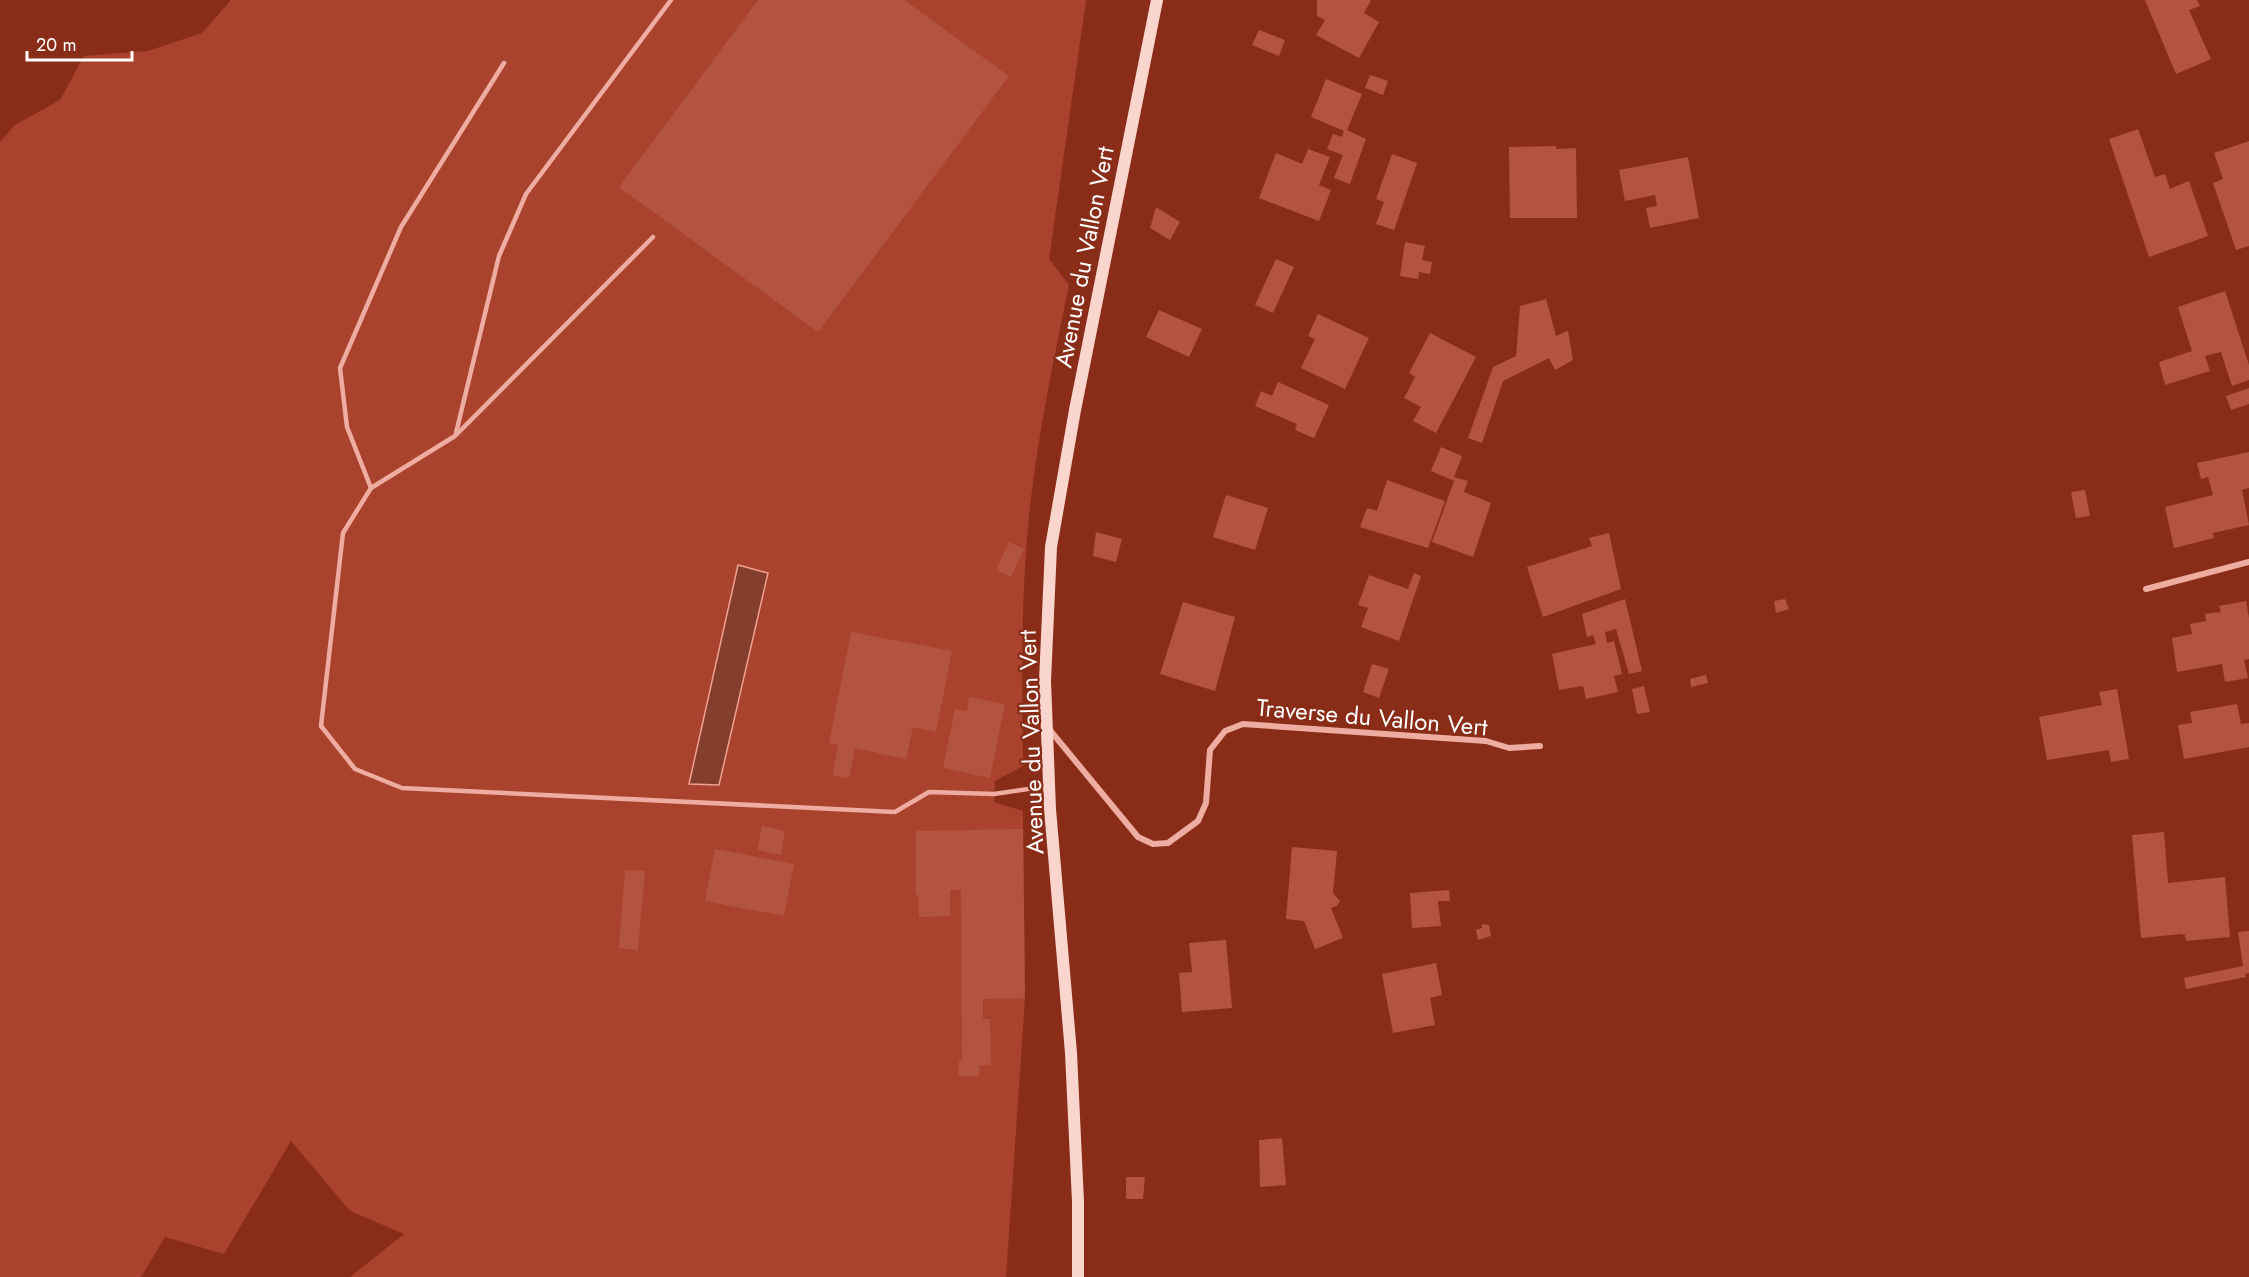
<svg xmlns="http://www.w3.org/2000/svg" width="2249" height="1277" font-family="Jost,sans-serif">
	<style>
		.green { fill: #a9432d }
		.water { fill: #833e2e; stroke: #f0a192; stroke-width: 1.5 }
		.building { fill: #b25440 }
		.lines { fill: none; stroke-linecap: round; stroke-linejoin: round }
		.lane { stroke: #eeada0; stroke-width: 4.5 }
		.street { stroke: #eeada0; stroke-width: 6 }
		.secondary { stroke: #fad5cd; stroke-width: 12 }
		.labels { text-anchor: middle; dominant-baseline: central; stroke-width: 4.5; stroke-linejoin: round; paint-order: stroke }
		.street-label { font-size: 24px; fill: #fff; stroke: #892d18 }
	</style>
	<rect width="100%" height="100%" fill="#892d18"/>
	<path class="green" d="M231,0h855l-37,259 20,26c-18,88 -37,177 -43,266 -5,72 -4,143 -3,215l-28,15 -1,21 29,9 2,187 -19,279h-656l54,-43 -54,-23 -59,-70 -67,113 -59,-17 -24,40h-141v-1135l15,-17 45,-25 24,-44 64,-5 54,-18z"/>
	<path class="water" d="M738,565l30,8 -49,212 -30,-1z"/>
	<g class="building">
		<path d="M758,0h146l105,76 -191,256 -199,-145z"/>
		<path d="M1317,0h54l-7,13 15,9 -20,36 -43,-23 9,-15 -8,-4z"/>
		<path d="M2145,0h52l3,6 -11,4 22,49 -35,15z"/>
		<path d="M1259,30l26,10 -6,16 -27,-11z"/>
		<path d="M1370,75l18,6 -5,14 -18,-7z"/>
		<path d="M1326,79l36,15 -15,36 19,9 -16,45 -16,-6 9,-23 -16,-6 6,-15 9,3 2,-6 -33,-14z"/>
		<path d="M2138,129l17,48 10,-3 5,15 19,-8 19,55 -59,21 -40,-118z"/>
		<path d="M2249,141v105l-13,4 -23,-67 10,-4 -9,-26z"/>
		<path d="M1556,146v3l20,-1 1,70h-67l-1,-71z"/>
		<path d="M1308,149l22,8 -11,28 12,5 -12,31 -60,-23 17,-45 26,11z"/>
		<path d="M1392,154l25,9 -23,67 -18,-6 8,-22 -8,-3z"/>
		<path d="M1688,157l11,61 -49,10 -4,-20 11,-2 -2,-11 -30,6 -6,-31z"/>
		<path d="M1156,207l24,15 -10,18 -20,-12z"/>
		<path d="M1405,242l20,4 -3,14 10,2 -2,12 -11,-2 -1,7 -18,-3z"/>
		<path d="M1276,259l18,8 -21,46 -18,-8z"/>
		<path d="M2225,291l24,74v15l-17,6 -11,-34 -16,4 5,15 -45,14 -6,-23 33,-11 -14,-44z"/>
		<path d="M1546,299l10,37 12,-5 5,29 -18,10 -6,-12 -46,23 -21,62 -14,-5 25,-71 23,-11 4,-50z"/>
		<path d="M1159,310l43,19 -13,28 -43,-20z"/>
		<path d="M1318,314l51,24 -24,51 -44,-21 14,-29 -7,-3z"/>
		<path d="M1430,333l46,24 -40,76 -23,-12 8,-14 -17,-9 11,-21 -6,-4z"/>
		<path d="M1278,382l51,23 -15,33 -19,-8 2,-6 -42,-18 6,-15 11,5z"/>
		<path d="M2249,388v16l-18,6 -5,-14z"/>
		<path d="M1441,447l21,9 -8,21 14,4 -4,11 27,11 -18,54 -41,-15 22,-61 -23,-10z"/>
		<path d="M2249,452v36l-7,2 7,35 -36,8 1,5 -40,10 -9,-41 48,-12 -5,-18 -7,2 -4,-16z"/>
		<path d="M1387,480l58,21 -17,47 -68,-21 7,-19 10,3z"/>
		<path d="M2085,490l5,26 -14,2 -5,-26z"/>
		<path d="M1226,495l42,13 -13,42 -42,-13z"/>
		<path d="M1096,532l26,7 -6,23 -23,-6z"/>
		<path d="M1609,533l12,56 -78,28 -16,-50 65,-21 -3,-8z"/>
		<path d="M1009,542l15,7 -13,28 -15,-7z"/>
		<path d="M1414,573l7,3 -22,65 -38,-14 7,-19 -10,-3 11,-30 39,14z"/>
		<path d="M1625,599l17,72 -13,3 -13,-45 -11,3 2,11 7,-2 8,33 -8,2 4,16 -32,7 -3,-13 -24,4 -7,-36 44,-10 -3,-9 -6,2 -5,-23z"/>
		<path d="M1785,599l4,10 -13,4 -2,-12z"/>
		<path d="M2246,601l3,17v41l-5,1 4,18 -23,4 -3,-18 -45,8 -5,-34 20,-4 -2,-10 16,-3 -1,-7 16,-2 -2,-6z"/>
		<path d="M1183,602l52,15 -20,74 -55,-17z"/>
		<path d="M851,632l101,19 -16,81 -23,-5 -7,32 -51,-11 -6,30 -16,-2 5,-31 -9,-2z"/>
		<path d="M1372,664l17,5 -10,29 -16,-6z"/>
		<path d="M1706,675l2,8 -17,4 -1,-8z"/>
		<path d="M1644,686l6,26 -13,2 -5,-25z"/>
		<path d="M2117,689l12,70 -18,3 -2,-12 -62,10 -8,-43 63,-12 -3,-13z"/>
		<path d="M969,697l36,7 -15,74 -47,-10 12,-59 12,2z"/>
		<path d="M2237,704l4,20 8,-1v24l-65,12 -6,-34 14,-2 -2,-11z"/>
		<path d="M762,826l23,5 -4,24 -24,-5z"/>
		<path d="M1023,829l2,169 -42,1v20h7l1,46 -12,1v10h-21l1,-15h3l-1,-171h-11v26l-31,1 -1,-23 -2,1v-64z"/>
		<path d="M2164,832l4,51 57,-6 5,60 -44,4 -1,-6 -4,-1 -40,4 -9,-103z"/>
		<path d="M1292,847l45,4 -4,42 7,8 -3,5 -6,2 12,30 -28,11 -11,-28 -18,-2z"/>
		<path d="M715,849l79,15 -10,52 -79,-15z"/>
		<path d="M625,870l20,1 -7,79 -19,-2z"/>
		<path d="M1449,890l1,11h-12l3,25 -29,2 -2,-35z"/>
		<path d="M1482,924l7,1 2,11 -13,4 -2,-10 6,-2z"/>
		<path d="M2249,931v42l-4,1 1,3 -60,12 -2,-11 59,-12 -5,-34z"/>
		<path d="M1226,940l6,68 -50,4 -3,-39 13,-1 -3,-29z"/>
		<path d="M1436,963l6,32 -12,3 5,27 -42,8 -11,-59z"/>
		<path d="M1282,1138l4,47 -26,2 -1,-47z"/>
		<path d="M1126,1177h19l-2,22h-17z"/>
	</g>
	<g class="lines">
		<g class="lane">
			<path d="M653,237l-198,199 -84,52 -28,45 -22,193 34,43 47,19 493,24 34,-20 65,2 55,-8"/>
			<path d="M456,433l43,-177 27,-62 145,-194"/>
			<path d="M371,488l-24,-61 -7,-59 61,-141 103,-164"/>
		</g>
		<g class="street">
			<path d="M2146,589l103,-27"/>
			<path d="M1049,729l89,108 15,7 15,-1 30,-22 8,-18 4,-53 15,-19 18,-7 243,17 23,7 31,-2"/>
		</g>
		<path class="secondary" d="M1078,1277v-75l-7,-149 -21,-244 -5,-128 6,-134 24,-137 82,-410"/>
	</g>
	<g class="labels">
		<g class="street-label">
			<text transform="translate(1084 257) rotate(-79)">Avenue du Vallon Vert</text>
			<text transform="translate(1372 717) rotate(5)">Traverse du Vallon Vert</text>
			<text transform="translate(1031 742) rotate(-92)">Avenue du Vallon Vert</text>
		</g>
	</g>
	<path d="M27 51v9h105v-9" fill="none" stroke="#ffffff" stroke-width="3"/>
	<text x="36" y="51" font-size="18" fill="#ffffff" stroke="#892d18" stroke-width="4.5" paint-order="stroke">20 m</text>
</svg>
